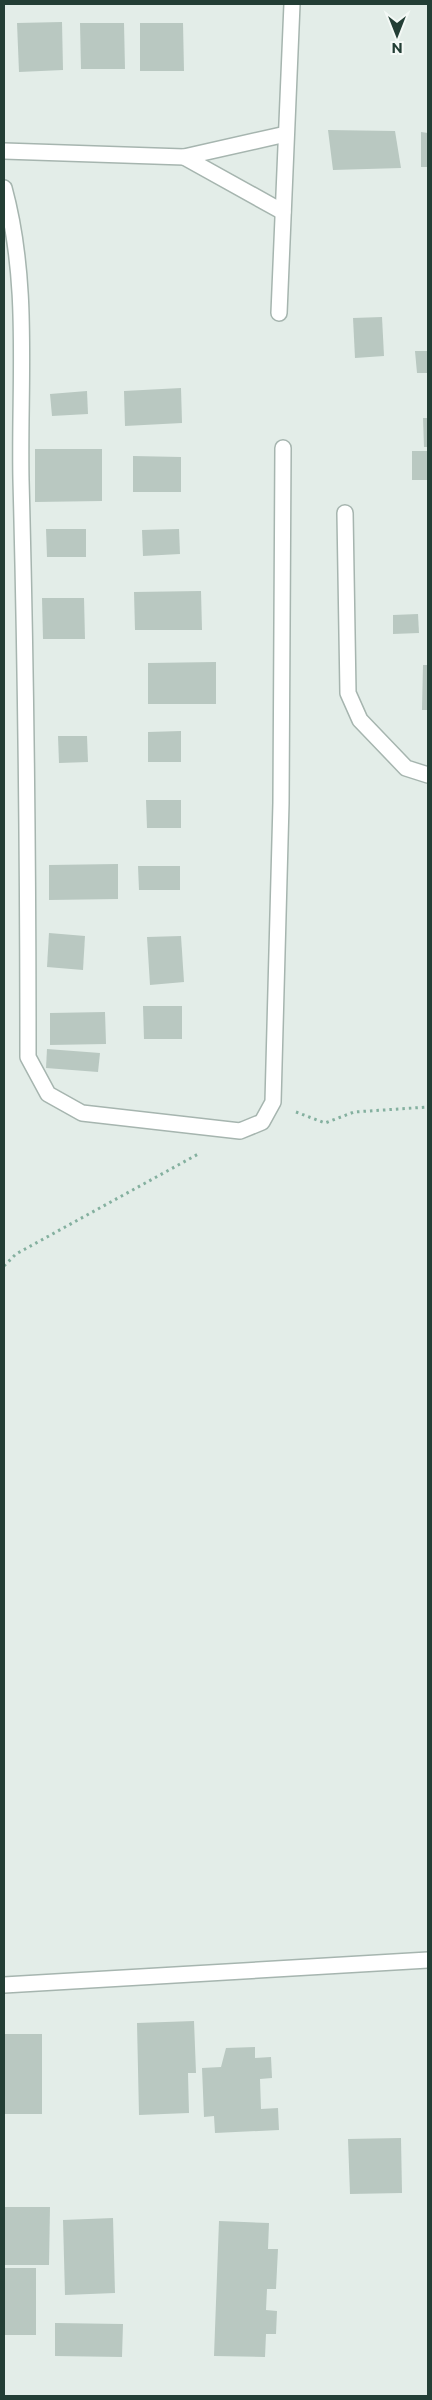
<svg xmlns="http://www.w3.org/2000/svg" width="432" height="2400" font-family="Montserrat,sans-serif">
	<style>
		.building { fill: #b9c8c1 }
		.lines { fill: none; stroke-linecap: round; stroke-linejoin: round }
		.minor-casing { stroke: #a6b5af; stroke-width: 18 }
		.path { stroke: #84b09f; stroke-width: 3; stroke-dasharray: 2.5 4; stroke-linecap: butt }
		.minor { stroke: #fff; stroke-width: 15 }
	</style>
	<rect width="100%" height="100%" fill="#e3ede8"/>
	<g class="building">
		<path d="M62,22l1,48 -44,2 -2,-49z"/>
		<path d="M80,23h44l1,46h-44z"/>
		<path d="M140,23h43l1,48h-44z"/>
		<path d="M328,130l67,1 6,37 -68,2z"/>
		<path d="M421,132l7,1v34h-7z"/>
		<path d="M382,317l2,39 -29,2 -2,-40z"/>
		<path d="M415,351h13v22h-11z"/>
		<path d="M181,388l1,35 -57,3 -1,-35z"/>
		<path d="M87,391l1,23 -36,2 -2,-22z"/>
		<path d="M423,418h5v29h-4z"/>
		<path d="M35,449h67v52l-67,1z"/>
		<rect x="412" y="451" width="16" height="29"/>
		<path d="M133,456l48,1v35h-48z"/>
		<path d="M46,529h40v28h-39z"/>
		<path d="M179,529l1,25 -37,2 -1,-26z"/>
		<path d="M201,591l1,39h-67l-1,-38z"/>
		<path d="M42,598h42l1,41h-42z"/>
		<path d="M418,614l1,19 -26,1v-19z"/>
		<path d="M216,662v42h-68v-41z"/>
		<path d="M423,665h5v45h-6z"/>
		<path d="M181,731v31h-33v-30z"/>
		<path d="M58,736h29l1,26 -29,1z"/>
		<path d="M146,800h35v28h-34z"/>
		<path d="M118,864v35l-69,1v-35z"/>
		<path d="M138,866h42v24h-41z"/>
		<path d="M49,933l36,3 -2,34 -36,-3z"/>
		<path d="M181,936l3,46 -34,3 -3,-48z"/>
		<path d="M143,1006h39v33h-38z"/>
		<path d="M105,1012l1,32 -56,1v-32z"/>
		<path d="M47,1049l53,4 -2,19 -52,-4z"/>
		<path d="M194,2021l2,52h-8l1,40 -50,2 -2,-92z"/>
		<rect x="4" y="2034" width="38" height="80"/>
		<path d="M255,2047v11l16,-1 1,21 -12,1 1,30 17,-1 1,22 -64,3 -1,-17 -10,1 -2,-49 19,-1 5,-19z"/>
		<path d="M401,2138l1,55 -52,1 -2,-55z"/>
		<path d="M4,2207h46l-1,58h-45z"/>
		<path d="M113,2218l2,75 -50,2 -2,-75z"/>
		<path d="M219,2221l50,2 -1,26h10l-2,40h-9l-1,21 11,1 -1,23h-10l-1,23 -51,-1z"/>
		<rect x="4" y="2268" width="32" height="67"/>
		<path d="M55,2323l68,1 -1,33 -67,-1z"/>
	</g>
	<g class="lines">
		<g class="minor-casing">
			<g id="minor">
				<path d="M4,151l180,6 102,-23"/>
				<path d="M184,157l99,55"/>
				<path d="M4,188c26,95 15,194 17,292 5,192 7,385 7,577l20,37 34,19 158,18 22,-9 11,-20 8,-299 2,-355"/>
				<path d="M279,313l13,-309"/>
				<path d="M345,513l3,180 12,27 46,48 22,7"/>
				<path d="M4,1985l424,-25"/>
			</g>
		</g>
		<g class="path">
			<path d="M296,1112l29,11 29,-11 74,-5"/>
			<path d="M4,1266l12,-12 184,-101"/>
		</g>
		<use href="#minor" class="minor"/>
	</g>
	<rect width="432" height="2400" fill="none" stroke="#233e35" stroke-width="10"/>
	<g transform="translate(397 35) rotate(180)" stroke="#f4f9f6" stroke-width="4" paint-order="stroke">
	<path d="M0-4L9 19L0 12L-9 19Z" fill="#233e35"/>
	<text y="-8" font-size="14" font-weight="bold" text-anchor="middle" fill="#233e35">N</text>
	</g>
</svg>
